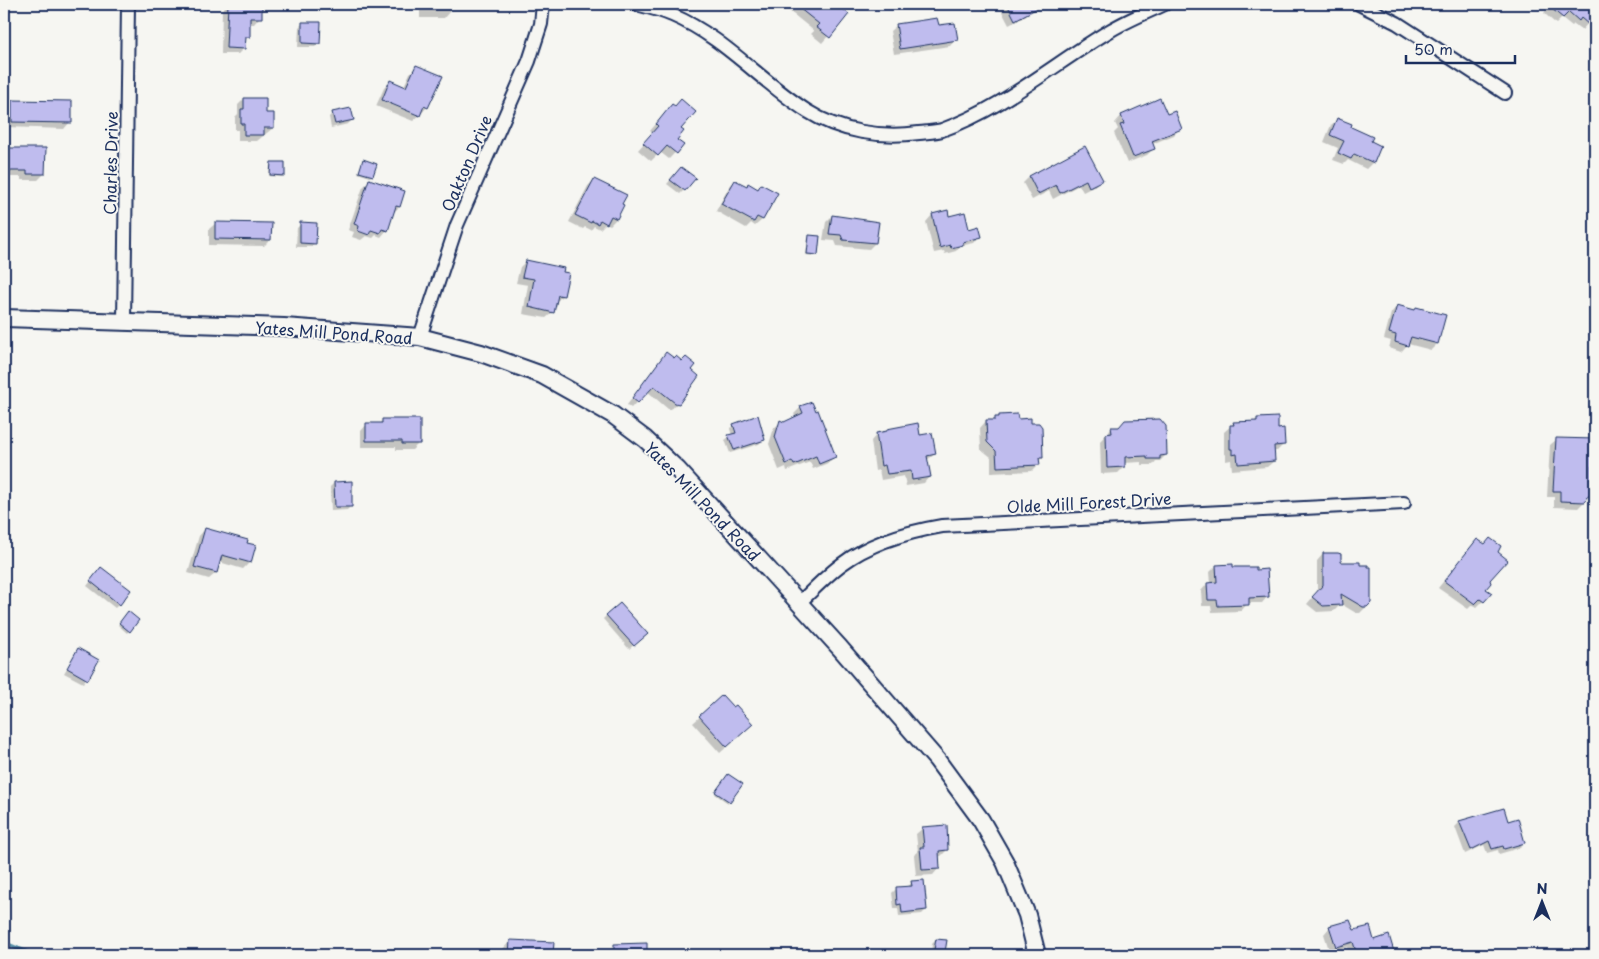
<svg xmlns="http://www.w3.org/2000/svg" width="1599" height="959" font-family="'Playpen Sans',sans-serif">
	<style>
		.shadow { fill: #0003 }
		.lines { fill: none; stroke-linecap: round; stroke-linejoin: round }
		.stream { stroke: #5991a8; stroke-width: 4.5 }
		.building { fill: #bfbcee; stroke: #1b2f5e }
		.minor-casing { stroke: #1b2f5e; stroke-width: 16 }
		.tertiary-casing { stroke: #1b2f5e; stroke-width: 20 }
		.minor { stroke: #f6f6f2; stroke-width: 12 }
		.tertiary { stroke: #f6f6f2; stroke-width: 16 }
		.labels { text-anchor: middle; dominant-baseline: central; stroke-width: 4; stroke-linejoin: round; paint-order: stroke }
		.street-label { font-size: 16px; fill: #1b2f5e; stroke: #f6f6f2 }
	</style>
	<rect width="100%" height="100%" fill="#f6f6f2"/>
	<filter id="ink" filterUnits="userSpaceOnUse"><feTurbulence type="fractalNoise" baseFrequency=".02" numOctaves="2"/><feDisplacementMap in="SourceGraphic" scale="10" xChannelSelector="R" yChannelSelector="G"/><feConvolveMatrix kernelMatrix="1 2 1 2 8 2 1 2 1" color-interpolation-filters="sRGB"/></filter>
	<g filter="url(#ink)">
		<g class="shadow">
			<path d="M225,4h36l-1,13 -6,7h-5l-1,13 -4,4v7l-6,6h-17l1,-44 3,-3z"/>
			<path d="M420,4h30v7l-6,7h-24z"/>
			<path d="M785,4h55l-2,2 9,8 -25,29 -11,-9 3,-3 -31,-25z"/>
			<path d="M998,4h29l3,7 -6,6 -15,8z"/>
			<path d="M1551,4h44v11l-13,15 -8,-6 -2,2 -10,-8 -6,6 -12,-11z"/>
			<path d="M303,23l16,20 -4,4h-17l1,-20z"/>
			<path d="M897,25l59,14 -6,7 -56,8 -4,-23z"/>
			<path d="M416,67l11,40 -6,7 -8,7 -37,-15 8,-18 6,-6 13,6 7,-15z"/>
			<path d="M244,99l20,15 9,14 -16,13h-19v-11h-3v-13l3,-3v-9z"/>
			<path d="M13,101l57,21 -6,7 -58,-2v-19z"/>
			<path d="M666,112l14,17 -5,11 7,5 -13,14 -9,-7 -9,9 -13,-11 15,-17 -3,-2z"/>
			<path d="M333,113l19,7 -4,4 -17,4 -2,-11z"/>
			<path d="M1121,116h45l14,12 -6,7 -22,9 2,4 -7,7 -20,8 -13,-30 4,-4 -3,-6z"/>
			<path d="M1338,119l32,23 3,20 -7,7 -18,-9 -4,4 -11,-4 5,-12 -14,-6 7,-17z"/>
			<path d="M1084,148l17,31 -6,7 -12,6 -4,-7 -26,14 -4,-8 -17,9 -9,-17 6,-6z"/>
			<path d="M4,149h41l-1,25 -6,6h-17v-3h-17z"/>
			<path d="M363,161l9,14 -2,2 -12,-4z"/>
			<path d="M271,163l13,12 -2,2 -13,-1 1,-11z"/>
			<path d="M677,172l7,18 -4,4 -13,-10z"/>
			<path d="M594,180l29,26 -7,13 -6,6 -4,-2 -6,6 -6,-3 -3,4 -6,-3 -2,2 -14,-7 19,-36z"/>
			<path d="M369,181l30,26 -6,6 -6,17 -6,7 -5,-2 -3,3 -7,-2 -5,4 -9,-3 2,-5 -6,-2 15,-43z"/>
			<path d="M735,181l11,6 30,7 -14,26 -7,6 -4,-3 -5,5 -30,-17 13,-24z"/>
			<path d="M932,215l16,3 32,18 -6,7 -14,3 -4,5 -11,3 -1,-3 -10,2 -8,-31z"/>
			<path d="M832,216l43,27 -6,6 -32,-3 -2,-5 -12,-1 3,-18z"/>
			<path d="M216,223l54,17 -6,6 -55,-1v-16z"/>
			<path d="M301,224l14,19 -4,4h-15l1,-19z"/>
			<path d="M810,236l7,19 -2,1 -9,-1 2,-17z"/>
			<path d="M526,261l37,34 -7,7 -3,10 -7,6 -23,-4 5,-29 -12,-2 4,-16z"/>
			<path d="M1397,306l17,5 2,-3 28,8 -7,28 -6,6 -23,-6 -7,8 -12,-4 2,-7 -7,-2 7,-26z"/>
			<path d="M666,354l24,17 -12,32 -7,6h-3l-21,-18 -16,17 -4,-3z"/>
			<path d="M801,407l34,49 -7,7 -15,6 -3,-7 -23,9 -1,-4 -7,3 -10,-26 5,-16 7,-6 3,1 12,-5 -2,-4z"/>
			<path d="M999,416l31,8 12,33 -4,4v4l-6,6 -41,2v-16l-10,-8 -1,-21 6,-7h7z"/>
			<path d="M1257,419l20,11 7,14 -7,7h-4l1,10 -7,6 -35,3 -1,-10 -5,1v-7l-2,1v-23l10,-9 20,-1z"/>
			<path d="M383,420l35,24 -6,6h-16v-3h-35v-16l6,-7h12z"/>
			<path d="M734,425l29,15 -4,4 -29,9 -5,-13 7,-5 -2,-6z"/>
			<path d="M1112,428l54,27 -6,6h-4l-3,4h-12v-3l-17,1v4l-6,6 -17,1 -1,-33z"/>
			<path d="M887,430l32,6 16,18 -8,6 3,16 -6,7 -18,3 -2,-10 -23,4 -2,-10 -4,1 -4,-30 6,-7 8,-1z"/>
			<path d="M1557,439l35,1 3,3v21l-4,1 -7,37 -6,6 -24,-1v-10h-7l3,-52z"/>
			<path d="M334,483l17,23 -4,4 -16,1 -1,-24z"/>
			<path d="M205,529l45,33 -7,7 -24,-7 -3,11 -7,6 -21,-6 11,-37z"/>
			<path d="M1471,547l18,33 -5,9 -1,12 -6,6 -5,-2 -4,4 -30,-21z"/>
			<path d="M1323,554l47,49 -10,10h-4l-15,-9 -7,7 -17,1 -10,-8 10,-12v-31z"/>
			<path d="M1216,566l16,2 36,28 -6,7h-14l-7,8 -29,1 -1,-6h-9l-1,-15 6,-7h4l-1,-12z"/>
			<path d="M98,572l21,32 -4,4 -28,-22z"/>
			<path d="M128,613l10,7 -11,13 -9,-8z"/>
			<path d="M607,615l35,23 -13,11 -26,-30z"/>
			<path d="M78,650l19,11 -14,22 -19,-10z"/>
			<path d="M722,697l23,34 -25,22 -27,-30z"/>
			<path d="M727,777l3,24 -2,2 -13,-9z"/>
			<path d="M1460,822l47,1 17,20 -5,5 -20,6 -1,-4 -11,3 -3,-8 -19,9 -10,-27z"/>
			<path d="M923,828l24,22 -6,6h-3l1,12 -6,7 -17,1 -2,-21 4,-3 -2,-18z"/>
			<path d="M912,882l14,28 -4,4 -23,2 -1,-8h-4l-2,-15 4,-4 12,-2z"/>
			<path d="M1330,927l23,5 20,9 16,-5 6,19h-46l-2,-8 -17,6 -6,-19z"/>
			<path d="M936,940l9,1 -1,14h-22l2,-1h7l1,-10z"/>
			<path d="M510,941l43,3 -1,11h-49v-6z"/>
			<path d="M615,945h31v10h-35v-6z"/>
			<path d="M740,951v3h6v1h-38l4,-3z"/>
		</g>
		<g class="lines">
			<path class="stream" d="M4,943l30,12"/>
		</g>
		<g class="building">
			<path d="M228,4h34v14h-12v19h-4l-1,12 -19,-1z"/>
			<path d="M794,4h43l12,10 -19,24 -14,-11 3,-3z"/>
			<path d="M1007,4h38l-30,16z"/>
			<path d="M1546,4h49v13l-6,8 -8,-7 -2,3 -10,-9 -6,6z"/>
			<path d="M937,18l2,7 16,-2 3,17 -58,9 -4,-25z"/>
			<path d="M302,22h19l-1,22 -18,-1z"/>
			<path d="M416,65l27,11 -15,32 -4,-2 -4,10 -38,-16 8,-20 16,7z"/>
			<path d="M244,98h22v15h8v15h-10v7h-20v-11h-3v-15h3z"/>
			<path d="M1160,98l7,16 8,-3 7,18 -30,12 3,8 -22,8 -13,-32 4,-1 -3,-9z"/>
			<path d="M681,99l15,13 -15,17 3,2 -7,9 7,5 -7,9 -10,-8 -9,10 -15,-13 15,-17 -2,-2 16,-20 3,2z"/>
			<path d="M12,100l60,1v22l-60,-1z"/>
			<path d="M351,108l3,12 -19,4 -3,-12z"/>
			<path d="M1337,118l15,6 -1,3 22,10 -2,4 10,5 -7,17 -20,-9 -3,5 -13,-6 6,-12 -14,-6z"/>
			<path d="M1085,146l18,34 -14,7 -3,-7 -26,13 -4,-8 -18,9 -9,-18z"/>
			<path d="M4,148h42l-1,26h-18v-3h-23z"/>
			<path d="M363,159l14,5 -4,12 -14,-4z"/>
			<path d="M271,162h14v14l-15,-1z"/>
			<path d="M681,167l15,11 -11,13 -15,-11z"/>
			<path d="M369,179l36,12 -5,16 -4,-1 -8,25 -6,-2 -2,4 -9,-3 -2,5 -11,-4 1,-5 -5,-2z"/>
			<path d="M594,179l33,16 -5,9 2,1 -7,14 -6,-3 -4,8 -7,-4 -2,4 -6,-3 -1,2 -16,-8z"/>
			<path d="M735,180l12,6 1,-3 10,6 3,-5 17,9 -15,27 -6,-3 -3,5 -33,-18z"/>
			<path d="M948,210l1,6 16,-4 4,17 10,-3 3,11 -19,5v3l-12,3 -1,-3 -10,3 -8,-34z"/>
			<path d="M832,215l47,7 -3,21 -33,-3 -2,-5 -12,-1z"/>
			<path d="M215,222l57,1 -1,17 -56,-1z"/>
			<path d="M300,222l17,1 -1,21 -16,-1z"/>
			<path d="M809,235l11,1 -2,19 -11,-1z"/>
			<path d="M526,260l38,8 -1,4 6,1 -5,23 -6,-1 -4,18 -25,-6 5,-28 -12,-2z"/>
			<path d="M1397,305l18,5 1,-3 30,8 -8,29 -27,-7 -3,9 -13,-4 1,-7 -7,-2z"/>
			<path d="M666,352l8,6 2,-2 6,5 4,-4 10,8 -4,5 7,6 -20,28 -4,-1 -21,-17 -16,17 -6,-5z"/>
			<path d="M812,402l4,9 2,-1 18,47 -17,7 -3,-8 -22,9 -2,-4 -6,3 -11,-27 5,-17 4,2 19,-9 -3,-7z"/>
			<path d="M1017,414l1,5 13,-1v5h8l3,4 1,31h-4l1,7 -43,2 -1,-16 -9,-9 -1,-22h9v-3h4v-2z"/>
			<path d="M758,415l7,25 -31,10 -6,-15 8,-2 -3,-9z"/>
			<path d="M1278,417v12l6,-1 1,17 -11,1 1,15 -37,3 -1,-10 -5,1v-6h-2v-24h4l-1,-3 24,-1v-3z"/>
			<path d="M382,419h38v25h-18v-3h-36v-18h16z"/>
			<path d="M1160,419l6,7 1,29 -7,1v3h-13v-3l-22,1v10l-18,1 -1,-34 6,-1 -1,-6h8l6,-7z"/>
			<path d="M918,423l2,12 12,-2 4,21 -9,2 4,21 -19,3 -1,-9 -24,3 -2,-9 -4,1 -5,-33 11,-2v-2z"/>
			<path d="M1556,438l39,1v24l-3,3v14l2,4v8l-8,6 -1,4 -25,-1v-10h-7z"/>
			<path d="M352,481v26h-17l-1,-25z"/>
			<path d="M205,528l43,12 -1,3 9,2 -5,18 -29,-8 -5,18 -23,-6z"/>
			<path d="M1490,538l11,8 -3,6 10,8 -18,20 1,3 -5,6 6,4 -8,9 -4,-3 -5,5 -31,-23 33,-42 8,5z"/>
			<path d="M1323,553h15l3,1v8h19v3h8v2h3v36l-4,4h-4l-22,-13 1,11 -19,1 -11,-9 11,-12z"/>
			<path d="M1233,564v3h23v3l11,-1 2,28 -20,1v7l-31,1 -1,-6h-9l-1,-17 10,-1 -1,-17z"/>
			<path d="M101,567l30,23 -11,15 -30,-24z"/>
			<path d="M620,603l28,31 -14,12 -28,-31z"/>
			<path d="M128,611l11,9 -9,12 -11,-9z"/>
			<path d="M78,648l21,12 -11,20 -21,-12z"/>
			<path d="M722,695l11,12 3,-2 17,19 -26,23 -28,-31z"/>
			<path d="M728,774l15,10 -13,18 -15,-10z"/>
			<path d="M1504,808l4,13 10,-3 7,25 -21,6 -1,-3 -11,3 -3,-8 -18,9 -12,-29z"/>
			<path d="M947,825l1,25 -9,1 1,18 -18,1 -2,-23h4l-2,-20z"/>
			<path d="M924,880l3,30 -25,3 -1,-9 -4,1 -1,-18 16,-1 -1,-5z"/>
			<path d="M1350,920l4,10 16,-4 4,14 15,-5 6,20h-38l-4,-13 -17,5 -7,-21z"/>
			<path d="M936,939l11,1 -2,12 -11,-2z"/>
			<path d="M510,940l44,2 -1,13h-44z"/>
			<path d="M647,943v12h-33v-11z"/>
		</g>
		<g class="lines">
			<g class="minor-casing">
				<g id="minor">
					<path d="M636,4c12,3 25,6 36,11 52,22 88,66 135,96 33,21 74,27 112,22 8,-1 16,-1 23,-3 62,-22 113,-67 169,-100 17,-10 36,-18 54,-26"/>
					<path d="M1359,4l38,19 108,70"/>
					<path d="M124,322l4,-318"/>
					<path d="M420,337l37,-112 72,-164 12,-37 2,-20"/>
					<path d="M799,603c14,-13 28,-28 43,-39 29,-22 65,-32 100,-38l462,-23"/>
				</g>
			</g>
			<g class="tertiary-casing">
				<path id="tertiary" d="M4,318l280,9 136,10 61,16 61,22 71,40 32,24 32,30 163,179 97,112 44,60 24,42 22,53 10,40"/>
			</g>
			<use href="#minor" class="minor"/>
			<use href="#tertiary" class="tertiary"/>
		</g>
	</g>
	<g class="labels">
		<g class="street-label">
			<text transform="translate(110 163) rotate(-89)">Charles Drive</text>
			<text transform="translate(466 163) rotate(-67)">Oakton Drive</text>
			<text transform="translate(334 332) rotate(4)">Yates Mill Pond Road</text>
			<text transform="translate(703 501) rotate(46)">Yates Mill Pond Road</text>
			<text transform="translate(1089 502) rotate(-3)">Olde Mill Forest Drive</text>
		</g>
	</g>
	<rect width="1599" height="959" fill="none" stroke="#f6f6f2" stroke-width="20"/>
	<rect x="10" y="10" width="1579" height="939" fill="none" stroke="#1b2f5e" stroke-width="2" filter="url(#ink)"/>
	<g transform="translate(1542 902)" stroke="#f6f6f2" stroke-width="4" paint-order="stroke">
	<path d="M0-4L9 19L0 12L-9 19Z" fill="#1b2f5e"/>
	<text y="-8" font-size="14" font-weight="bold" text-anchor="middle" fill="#1b2f5e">N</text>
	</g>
	<path d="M1406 55v8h109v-8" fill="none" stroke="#1b2f5e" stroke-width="2.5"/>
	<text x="1414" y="55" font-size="15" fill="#1b2f5e" stroke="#f6f6f2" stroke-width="4" paint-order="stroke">50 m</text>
</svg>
